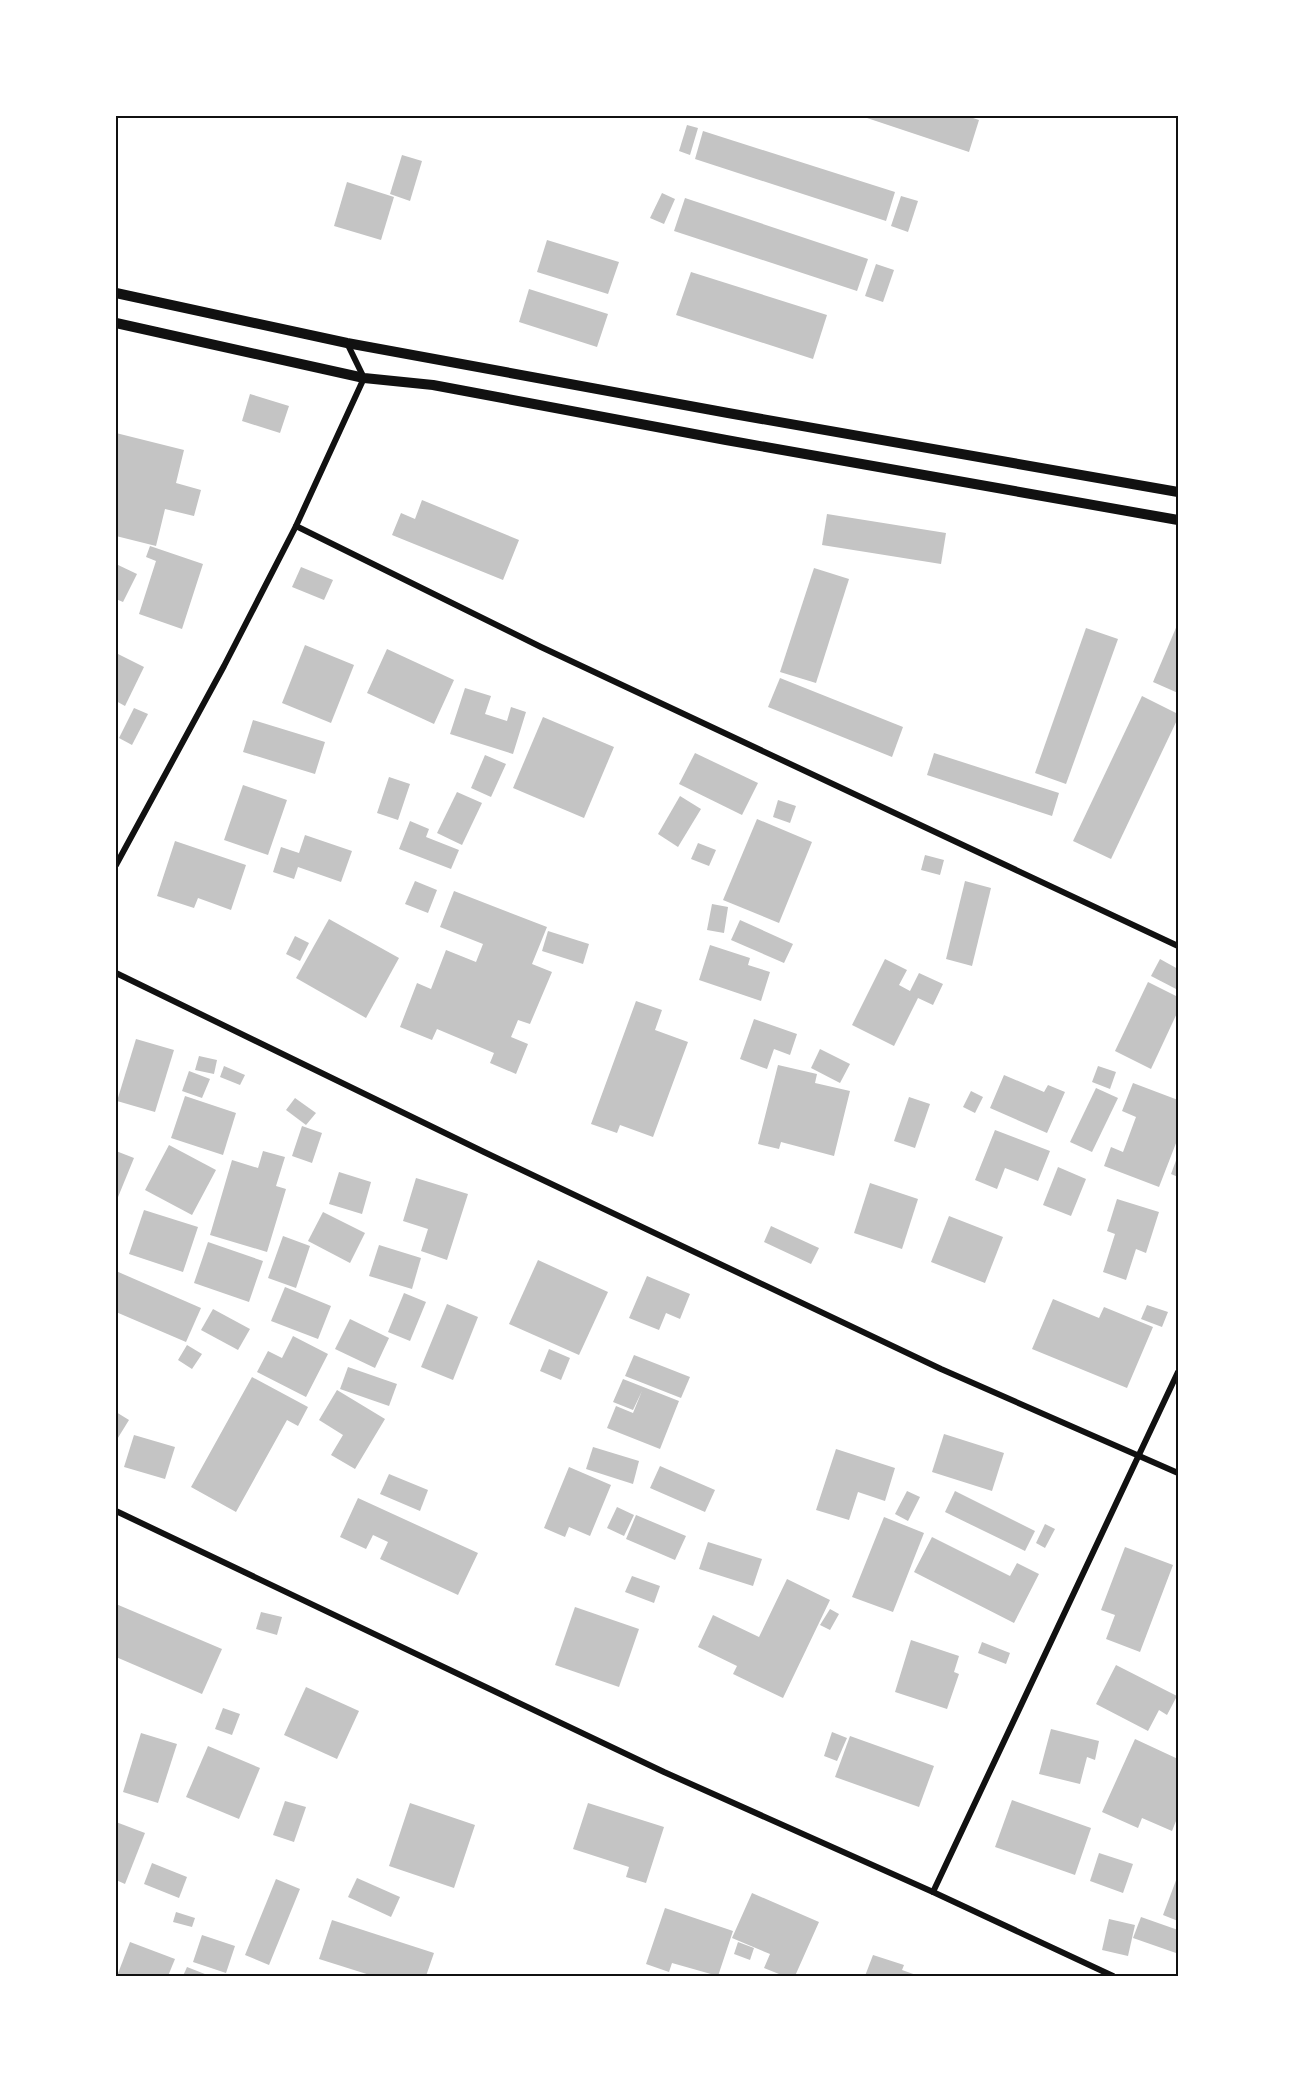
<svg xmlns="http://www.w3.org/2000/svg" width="1294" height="2092" font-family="'Archivo Narrow',sans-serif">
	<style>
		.building { fill: #c4c4c4 }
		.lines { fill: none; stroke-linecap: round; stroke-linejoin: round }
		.minor { stroke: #111; stroke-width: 6 }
		.tertiary { stroke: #111; stroke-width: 10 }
		.neatline { fill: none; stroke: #111; stroke-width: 2 }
	</style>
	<rect width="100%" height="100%" fill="#fff"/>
	<g class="building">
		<path d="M861,116h106l12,4 -10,32z"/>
		<path d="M687,125l11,3 -8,27 -11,-4z"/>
		<path d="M703,131l192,61 -9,29 -191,-62z"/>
		<path d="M402,155l20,6 -12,40 -20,-7z"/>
		<path d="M347,182l47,15 -13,43 -47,-14z"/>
		<path d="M662,193l13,6 -11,25 -14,-6z"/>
		<path d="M901,196l17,5 -10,31 -17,-6z"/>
		<path d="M685,198l183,61 -11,32 -183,-60z"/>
		<path d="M547,240l72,22 -11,32 -71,-22z"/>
		<path d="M876,264l18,6 -11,32 -18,-6z"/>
		<path d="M691,272l136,43 -14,44 -137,-44z"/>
		<path d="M529,289l79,25 -11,33 -78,-25z"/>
		<path d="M250,394l39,12 -9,27 -38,-12z"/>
		<path d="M116,433l68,17 -8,33 25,7 -7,26 -29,-7 -9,37 -40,-10z"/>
		<path d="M422,500l97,40 -16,40 -111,-45 9,-22 14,6z"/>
		<path d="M827,514l119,19 -5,31 -119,-19z"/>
		<path d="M150,546l53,18 -21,65 -43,-15 17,-53 -10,-4z"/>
		<path d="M116,564l21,10 -14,28 -7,-3z"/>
		<path d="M301,567l32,13 -9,20 -32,-13z"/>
		<path d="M814,568l35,11 -33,104 -36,-11z"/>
		<path d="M1178,623v70l-25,-11z"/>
		<path d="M1086,628l32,11 -52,145 -31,-11z"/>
		<path d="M305,645l49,20 -23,58 -49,-20z"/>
		<path d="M387,649l67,31 -20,44 -67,-31z"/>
		<path d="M116,653l28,14 -19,39 -9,-5z"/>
		<path d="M780,678l123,49 -11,30 -124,-50z"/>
		<path d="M465,688l26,8 -6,18 22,7 4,-14 15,5 -13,42 -63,-20z"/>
		<path d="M1142,696l36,18v4l-67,141 -38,-18z"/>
		<path d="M134,708l14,6 -16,31 -13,-7z"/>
		<path d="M543,717l71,30 -30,71 -71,-30z"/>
		<path d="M253,720l72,22 -10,32 -72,-22z"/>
		<path d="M695,753l63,30 -16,32 -63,-31z"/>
		<path d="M934,753l125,40 -7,23 -125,-41z"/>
		<path d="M485,755l21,9 -15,33 -20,-9z"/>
		<path d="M389,777l21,7 -12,36 -21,-7z"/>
		<path d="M243,785l44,15 -19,55 -44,-15z"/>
		<path d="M457,792l25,11 -20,42 -25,-12z"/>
		<path d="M680,796l21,13 -23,38 -20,-13z"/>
		<path d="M778,800l18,6 -6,17 -17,-6z"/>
		<path d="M757,819l55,23 -33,81 -56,-23z"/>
		<path d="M410,821l19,8 -3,8 33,13 -8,19 -52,-20z"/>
		<path d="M305,835l47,16 -11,31 -43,-15 -4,12 -21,-7 8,-25 18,6z"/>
		<path d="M175,841l71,24 -15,45 -33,-12 -4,10 -37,-12z"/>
		<path d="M698,843l18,7 -7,16 -18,-7z"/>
		<path d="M925,855l19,5 -4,15 -19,-5z"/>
		<path d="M415,881l22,9 -9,23 -23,-9z"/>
		<path d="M965,881l26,7 -19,78 -26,-7z"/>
		<path d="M454,891l93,36 -15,37 20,8 -22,52 -12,-4 -7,17 17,7 -12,30 -26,-11 4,-10 -57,-24 -5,11 -32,-13 17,-44 14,6 15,-39 30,12 7,-18 -43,-17z"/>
		<path d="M712,904l16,3 -4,26 -17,-3z"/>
		<path d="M329,919l70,39 -33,60 -70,-40z"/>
		<path d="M740,920l53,24 -9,19 -53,-23z"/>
		<path d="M548,931l41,13 -6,20 -41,-13z"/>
		<path d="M295,936l14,7 -9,18 -14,-7z"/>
		<path d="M710,945l40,13 -2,7 22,7 -9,29 -62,-21z"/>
		<path d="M885,959l22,11 -8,15 11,6 9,-18 24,11 -10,21 -15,-7 -24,48 -42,-21z"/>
		<path d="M1160,959l18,10v21l-27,-14z"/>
		<path d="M1148,982l30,15v14l-27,58 -36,-18z"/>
		<path d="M636,1001l26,9 -7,20 33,12 -35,95 -33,-12 -3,8 -26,-9z"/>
		<path d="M754,1019l43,15 -7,21 -16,-6 -7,20 -27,-10z"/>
		<path d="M136,1039l38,11 -19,62 -38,-11z"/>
		<path d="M820,1049l30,15 -10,19 -29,-15z"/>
		<path d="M199,1056l18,4 -3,14 -19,-4z"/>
		<path d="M778,1065l39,9 -2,9 35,8 -16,65 -53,-14 -2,7 -21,-5z"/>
		<path d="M224,1066l21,9 -5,10 -20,-8z"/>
		<path d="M1098,1066l18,6 -6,17 -18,-7z"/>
		<path d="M189,1071l21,8 -8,19 -20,-7z"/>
		<path d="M1004,1075l40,17 4,-7 17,7 -18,41 -57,-25z"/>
		<path d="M1133,1083l45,17v38l-19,49 -55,-21 7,-19 12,5 13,-35 -14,-6z"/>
		<path d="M1096,1088l22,10 -26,54 -22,-10z"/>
		<path d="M971,1091l12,6 -8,16 -12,-6z"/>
		<path d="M185,1096l51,17 -13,42 -52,-17z"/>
		<path d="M909,1097l21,7 -15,44 -21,-7z"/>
		<path d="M295,1098l21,15 -10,12 -20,-15z"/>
		<path d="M302,1126l20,7 -10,30 -20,-7z"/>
		<path d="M995,1130l55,21 -12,30 -33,-13 -8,21 -22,-9z"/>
		<path d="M169,1145l47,25 -24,45 -47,-25z"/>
		<path d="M116,1151l18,7 -18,44z"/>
		<path d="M263,1151l22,6 -9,29 10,3 -19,63 -57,-17 22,-75 26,8z"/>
		<path d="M1178,1155v22l-7,-3z"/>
		<path d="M1058,1167l28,12 -15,37 -28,-11z"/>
		<path d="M339,1172l32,10 -9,32 -33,-10z"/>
		<path d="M416,1178l52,16 -21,66 -26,-9 7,-22 -25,-8z"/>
		<path d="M870,1183l48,16 -16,50 -48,-16z"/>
		<path d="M1117,1199l42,13 -13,41 -10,-4 -10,31 -23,-8 12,-38 -8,-3z"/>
		<path d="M144,1210l54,17 -15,45 -54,-18z"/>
		<path d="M323,1212l42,21 -15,30 -42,-22z"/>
		<path d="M949,1216l54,21 -18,46 -54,-21z"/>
		<path d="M771,1226l48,22 -8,16 -47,-22z"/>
		<path d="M283,1236l27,10 -14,42 -28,-10z"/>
		<path d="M208,1242l55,19 -14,41 -55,-19z"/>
		<path d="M379,1245l42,13 -9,31 -43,-13z"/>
		<path d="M538,1260l70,32 -29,63 -70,-31z"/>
		<path d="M116,1271l85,37 -15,34 -70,-30z"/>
		<path d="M647,1276l43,18 -10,25 -14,-6 -7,17 -30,-12z"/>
		<path d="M285,1287l46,19 -13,33 -47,-18z"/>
		<path d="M404,1293l22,9 -16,39 -22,-9z"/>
		<path d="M1053,1299l46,19 5,-11 49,20 -26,61 -95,-39z"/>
		<path d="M447,1304l31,13 -25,63 -32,-13z"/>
		<path d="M1147,1305l21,7 -6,15 -21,-8z"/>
		<path d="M213,1309l37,20 -12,21 -37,-20z"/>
		<path d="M350,1319l39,19 -14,30 -40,-19z"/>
		<path d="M293,1336l35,18 -22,43 -49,-25 11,-21 14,7z"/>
		<path d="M187,1345l15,9 -10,15 -14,-9z"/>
		<path d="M549,1349l21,9 -9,22 -21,-9z"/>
		<path d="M634,1355l56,22 -9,21 -56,-22z"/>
		<path d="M348,1367l49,17 -8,22 -49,-17z"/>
		<path d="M252,1377l56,30 -10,19 -11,-6 -51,92 -45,-25z"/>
		<path d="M623,1379l56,22 -19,48 -53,-21 9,-22 17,7 9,-22 -9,19 -20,-8z"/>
		<path d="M337,1390l48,29 -30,50 -24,-14 12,-20 -24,-15z"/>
		<path d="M116,1412l13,8 -13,21z"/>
		<path d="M944,1434l60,19 -12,38 -60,-19z"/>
		<path d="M134,1435l41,12 -10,32 -41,-12z"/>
		<path d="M593,1447l46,14 -6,23 -47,-15z"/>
		<path d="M836,1449l59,19 -10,33 -27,-9 -9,28 -33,-10z"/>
		<path d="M660,1466l55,24 -10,22 -55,-24z"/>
		<path d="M569,1467l42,18 -21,51 -21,-9 -4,10 -21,-9z"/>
		<path d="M389,1474l39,16 -8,21 -40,-17z"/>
		<path d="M907,1491l13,6 -12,24 -13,-7z"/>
		<path d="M955,1491l80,40 -10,20 -80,-39z"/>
		<path d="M358,1498l120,55 -20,42 -78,-36 8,-17 -15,-7 -7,14 -26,-12z"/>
		<path d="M617,1507l17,8 -10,21 -17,-8z"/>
		<path d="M636,1515l50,21 -11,24 -49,-21z"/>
		<path d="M884,1517l40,16 -31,79 -41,-15z"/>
		<path d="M1045,1524l10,5 -10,19 -9,-5z"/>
		<path d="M932,1537l78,39 7,-13 22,11 -25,49 -100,-51z"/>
		<path d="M708,1542l54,17 -9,27 -54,-17z"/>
		<path d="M1125,1547l48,18 -33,87 -34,-13 9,-24 -14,-5z"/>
		<path d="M632,1576l28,10 -6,17 -29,-11z"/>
		<path d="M787,1579l43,21 -47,98 -50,-24 4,-8 -39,-19 15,-32 46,22z"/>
		<path d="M116,1604l106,45 -20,45 -86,-37z"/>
		<path d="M575,1607l64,22 -20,58 -64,-22z"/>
		<path d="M830,1609l9,5 -9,16 -10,-5z"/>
		<path d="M261,1612l21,5 -5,18 -21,-6z"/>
		<path d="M911,1640l48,16 -5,16 5,2 -12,35 -52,-17z"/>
		<path d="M982,1642l28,11 -4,11 -28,-11z"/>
		<path d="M1116,1665l61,31 -10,19 -8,-5 -11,21 -52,-27z"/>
		<path d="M306,1687l53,24 -22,48 -53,-24z"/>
		<path d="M223,1708l17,6 -8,21 -17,-6z"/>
		<path d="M1051,1729l48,12 -4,19 -8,-3 -7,27 -41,-10z"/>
		<path d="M832,1732l15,6 -10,23 -13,-5z"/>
		<path d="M141,1733l36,11 -19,59 -35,-11z"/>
		<path d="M850,1736l84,30 -15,41 -84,-30z"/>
		<path d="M1135,1739l43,20v57l-6,15 -30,-13 -4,10 -36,-16z"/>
		<path d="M208,1746l52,22 -21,51 -53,-22z"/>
		<path d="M1012,1800l79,28 -16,47 -80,-28z"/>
		<path d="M285,1801l21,6 -12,35 -21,-7z"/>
		<path d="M410,1803l65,22 -21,63 -65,-22z"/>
		<path d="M588,1803l76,24 -18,56 -20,-6 3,-10 -56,-18z"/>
		<path d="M116,1822l29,11 -20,51 -9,-4z"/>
		<path d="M1099,1853l34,11 -10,29 -33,-12z"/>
		<path d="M152,1863l35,14 -8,21 -35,-14z"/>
		<path d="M1178,1875v46l-15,-6z"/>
		<path d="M357,1878l43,19 -9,20 -43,-20z"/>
		<path d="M276,1879l24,10 -31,76 -24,-10z"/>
		<path d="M752,1893l67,29 -24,54h-11l-20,-8 6,-14 -38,-16z"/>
		<path d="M665,1908l68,23 -15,45 -46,-13 -3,9 -23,-8z"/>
		<path d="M176,1912l19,6 -3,9 -19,-5z"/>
		<path d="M1141,1917l37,13v15l-2,8 -43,-15z"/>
		<path d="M1109,1919l26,6 -7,31 -26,-6z"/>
		<path d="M332,1920l102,33 -8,23h-53l-54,-17z"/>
		<path d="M202,1935l33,11 -9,27 -33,-11z"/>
		<path d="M130,1942l45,17 -7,17h-51z"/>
		<path d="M738,1942l16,6 -4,12 -16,-6z"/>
		<path d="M873,1955l31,10 -2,5 17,6h-54z"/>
		<path d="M187,1967l23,9h-27z"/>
	</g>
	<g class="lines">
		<g class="minor">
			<path d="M296,526l245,121 637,299"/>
			<path d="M116,865l108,-199 72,-140 68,-148 -17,-35"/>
			<path d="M116,973l368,179 457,217 237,104"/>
			<path d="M116,1511l548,261 269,120 180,84"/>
			<path d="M933,1892l245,-520"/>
		</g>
		<g class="tertiary">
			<path d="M116,293l231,50 381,70 450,79"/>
			<path d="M116,323l248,55 69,7 293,55 452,80"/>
		</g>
	</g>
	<rect width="1294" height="2092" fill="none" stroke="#ffffff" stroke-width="234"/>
	<rect x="117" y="117" width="1060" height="1858" class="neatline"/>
</svg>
